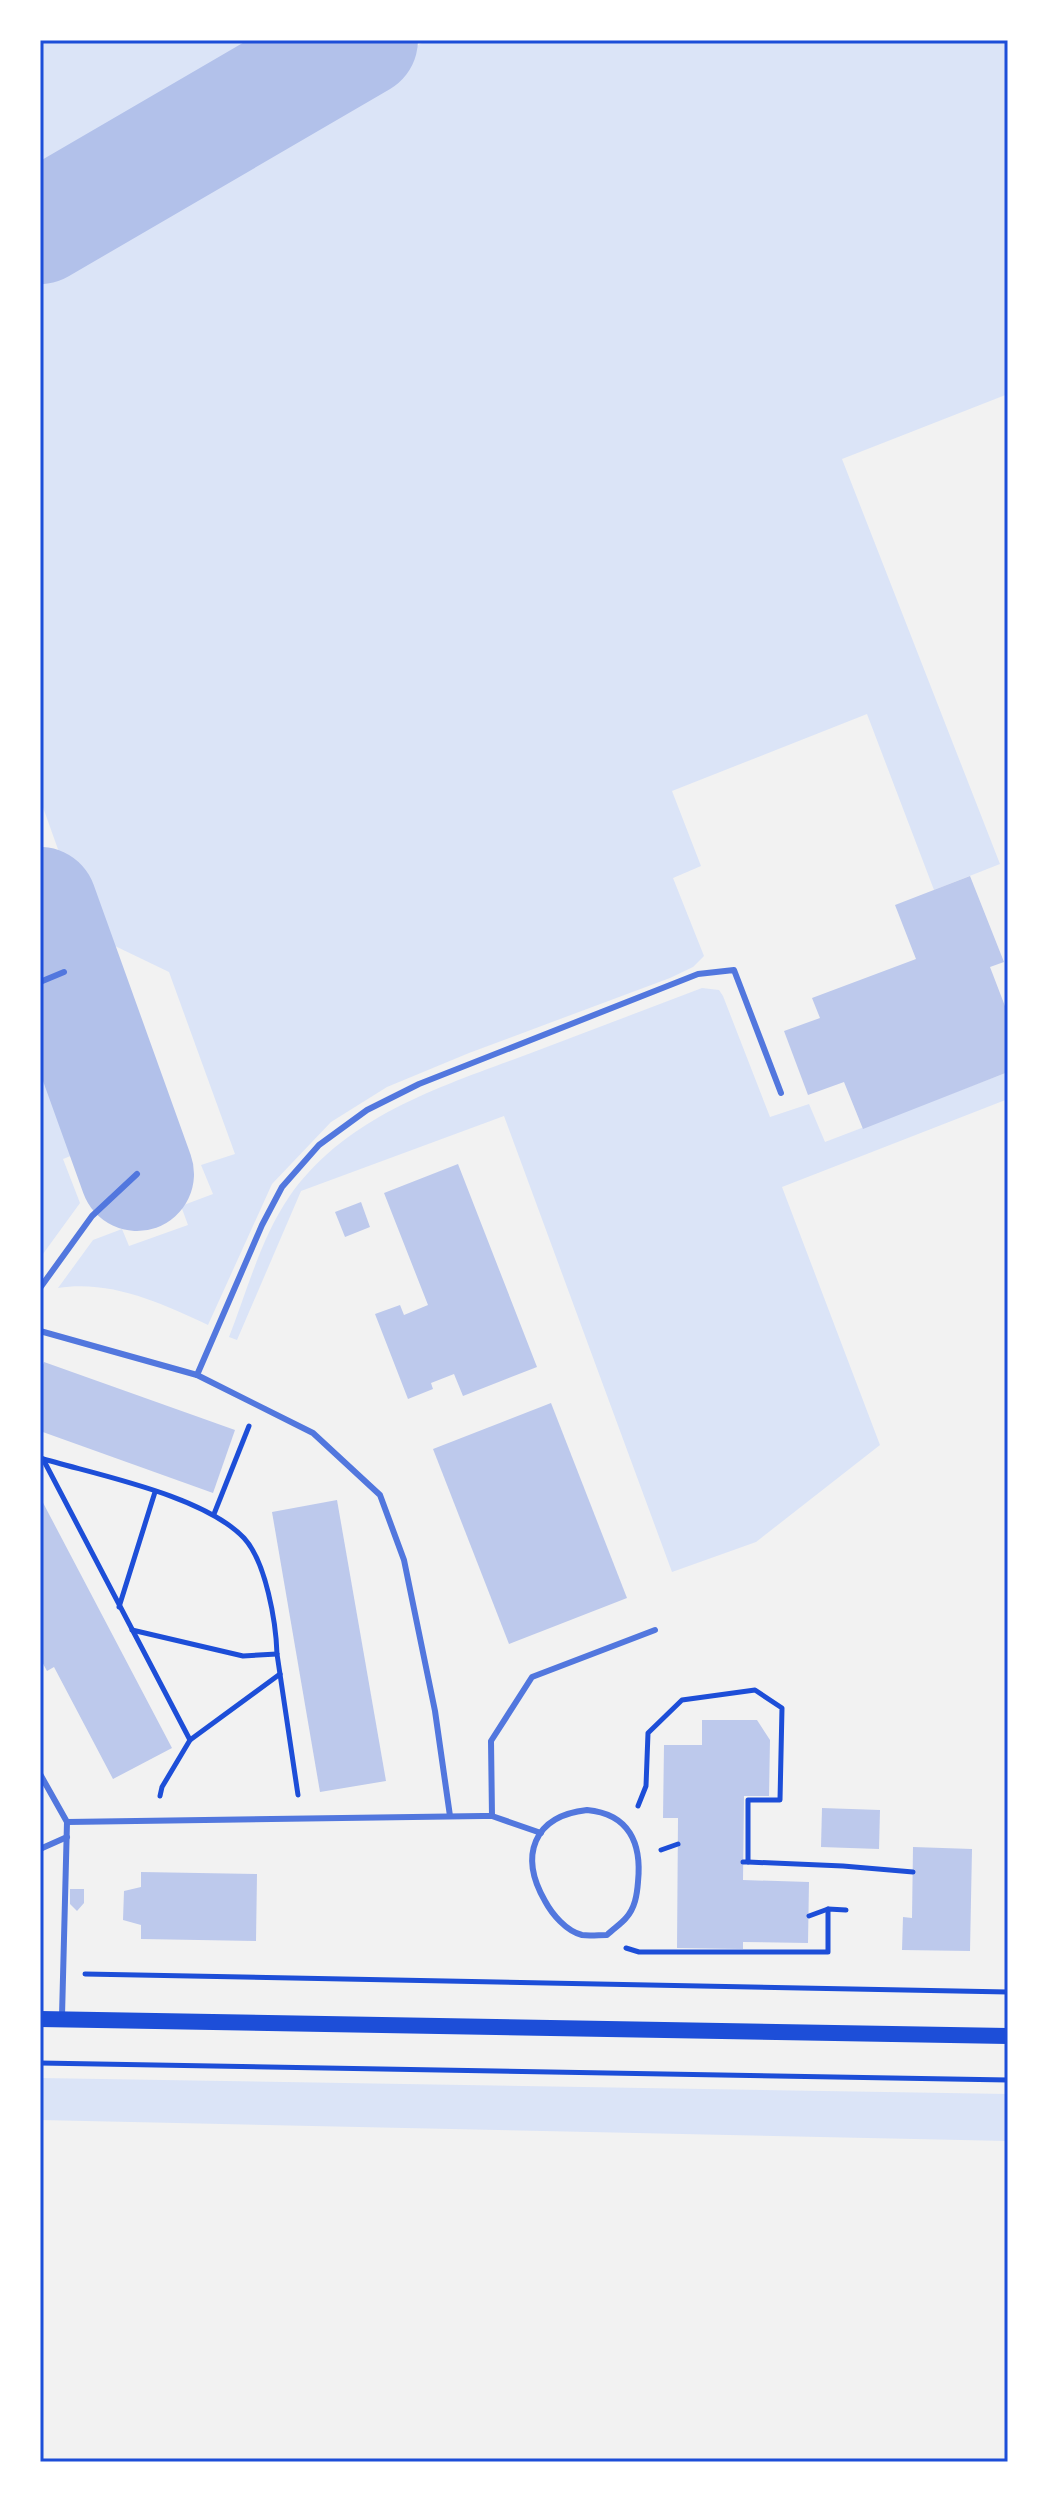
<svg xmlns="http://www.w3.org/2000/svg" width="1048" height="2502" font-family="'Asap Condensed',sans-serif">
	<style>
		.green { fill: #dbe4f7 }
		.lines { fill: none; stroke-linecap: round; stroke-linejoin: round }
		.taxiway { stroke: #b2c1ea; stroke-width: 114 }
		.building { fill: #bdc9ec }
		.path { stroke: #1d4ed8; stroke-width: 5 }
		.service { stroke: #5277de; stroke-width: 6 }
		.secondary { stroke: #1d4ed8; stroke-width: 16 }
		.neatline { fill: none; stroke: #1d4ed8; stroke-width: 3 }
	</style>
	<rect width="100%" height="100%" fill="#f2f2f2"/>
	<g class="green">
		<path d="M40,40h252l-252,147z"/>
		<path d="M427,40h581v354l-166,65 158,405 -66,26 -67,-176 -195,77 29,75 -28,12 31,78 -11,11 -23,11 -201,75 -82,34 -56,35 -59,62 -64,141c-48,-22 -96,-45 -150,-37l35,-48 29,-11 7,17 59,-21 -7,-19 32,-12 -12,-29 34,-11 -66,-182 -81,-39 -48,-134v-533z"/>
		<path d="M702,988l17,2 4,6 47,121 39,-13 16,38 183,-70v27l-226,88 98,258 -124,97 -84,30 -168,-456 -203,75 -64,149 -8,-3c18,-46 32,-99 60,-140 57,-82 154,-111 242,-144 57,-22 114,-43 171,-65z"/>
		<path d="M40,1059l29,17 27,70 -33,13 17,44 -40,55z"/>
		<path d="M40,2078l968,16v47l-968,-21z"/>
	</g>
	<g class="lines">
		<g class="taxiway">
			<path d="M40,227l321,-187"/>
			<path d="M40,904l97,270"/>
		</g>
	</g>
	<g class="building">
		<path d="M970,876l34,86 -14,5 18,47v58l-145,57 -19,-47 -36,13 -24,-64 36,-13 -8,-20 104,-39 -21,-54z"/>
		<path d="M458,1164l79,203 -74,29 -9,-22 -23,9 2,6 -25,10 -33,-85 25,-9 4,10 24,-10 -44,-112z"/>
		<path d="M361,1202l9,25 -25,10 -10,-25z"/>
		<path d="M44,1362l191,68 -22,63 -173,-62v-58z"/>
		<path d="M551,1403l76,195 -118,46 -76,-195z"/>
		<path d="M40,1497l132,251 -59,31 -59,-112 -7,4 -7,-13z"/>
		<path d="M337,1500l49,281 -66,11 -48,-280z"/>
		<path d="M702,1720h55l13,20 -1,56h-25l-1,84 66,2 -1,61 -65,-1v7l-66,-1 1,-130h-15l1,-73h38z"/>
		<path d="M822,1808l58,2 -1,39 -58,-2z"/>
		<path d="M913,1847l59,2 -2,102 -68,-1 1,-33 9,1z"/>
		<path d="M141,1872l116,2 -1,67 -115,-2v-14l-18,-5 1,-29 17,-4z"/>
		<path d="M70,1889h14v14l-7,8 -7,-7z"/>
	</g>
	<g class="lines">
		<g class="path">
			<path d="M40,1458c57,17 163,37 204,80 22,24 32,84 33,116l21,141"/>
			<path d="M43,1459l147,281"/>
			<path d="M214,1514l35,-88"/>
			<path d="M119,1607l36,-115"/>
			<path d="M132,1630l111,26 34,-2"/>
			<path d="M160,1796l2,-9 28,-47 90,-66"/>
			<path d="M638,1806l8,-20 2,-53 34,-33 73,-10 27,18 -2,92h-32v62h-5"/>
			<path d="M661,1850l17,-6"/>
			<path d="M748,1862l95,4 70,6"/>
			<path d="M809,1916l19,-7"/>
			<path d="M626,1948l13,4h189v-43l18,1"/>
			<path d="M85,1974l923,18"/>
			<path d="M40,2063l968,17"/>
		</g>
		<g class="service">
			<path d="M40,982l24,-10"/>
			<path d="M40,1288l52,-72 45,-42"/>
			<path d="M40,1331l157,44 116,58 67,62 24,65 31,151 15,105"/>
			<path d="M197,1375l65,-150 20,-38 37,-42 48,-35 52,-26 279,-110 36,-4 47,123"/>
			<path d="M40,1774l27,48 -5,194"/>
			<path d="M587,1810c42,4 55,33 51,72 -1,13 -3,26 -12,36 -5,6 -13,11 -19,17 -8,0 -18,1 -25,0 -16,-4 -30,-21 -37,-34 -26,-45 -12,-85 42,-91z"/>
			<path d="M492,1816l-1,-75 41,-64 123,-47"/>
			<path d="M67,1822l416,-6h9l49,17"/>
			<path d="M40,1849l27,-12"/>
		</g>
		<path class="secondary" d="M40,2019l968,17"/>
	</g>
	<rect width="1048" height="2502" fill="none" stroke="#ffffff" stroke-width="84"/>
	<rect x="42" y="42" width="964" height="2418" class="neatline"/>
</svg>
